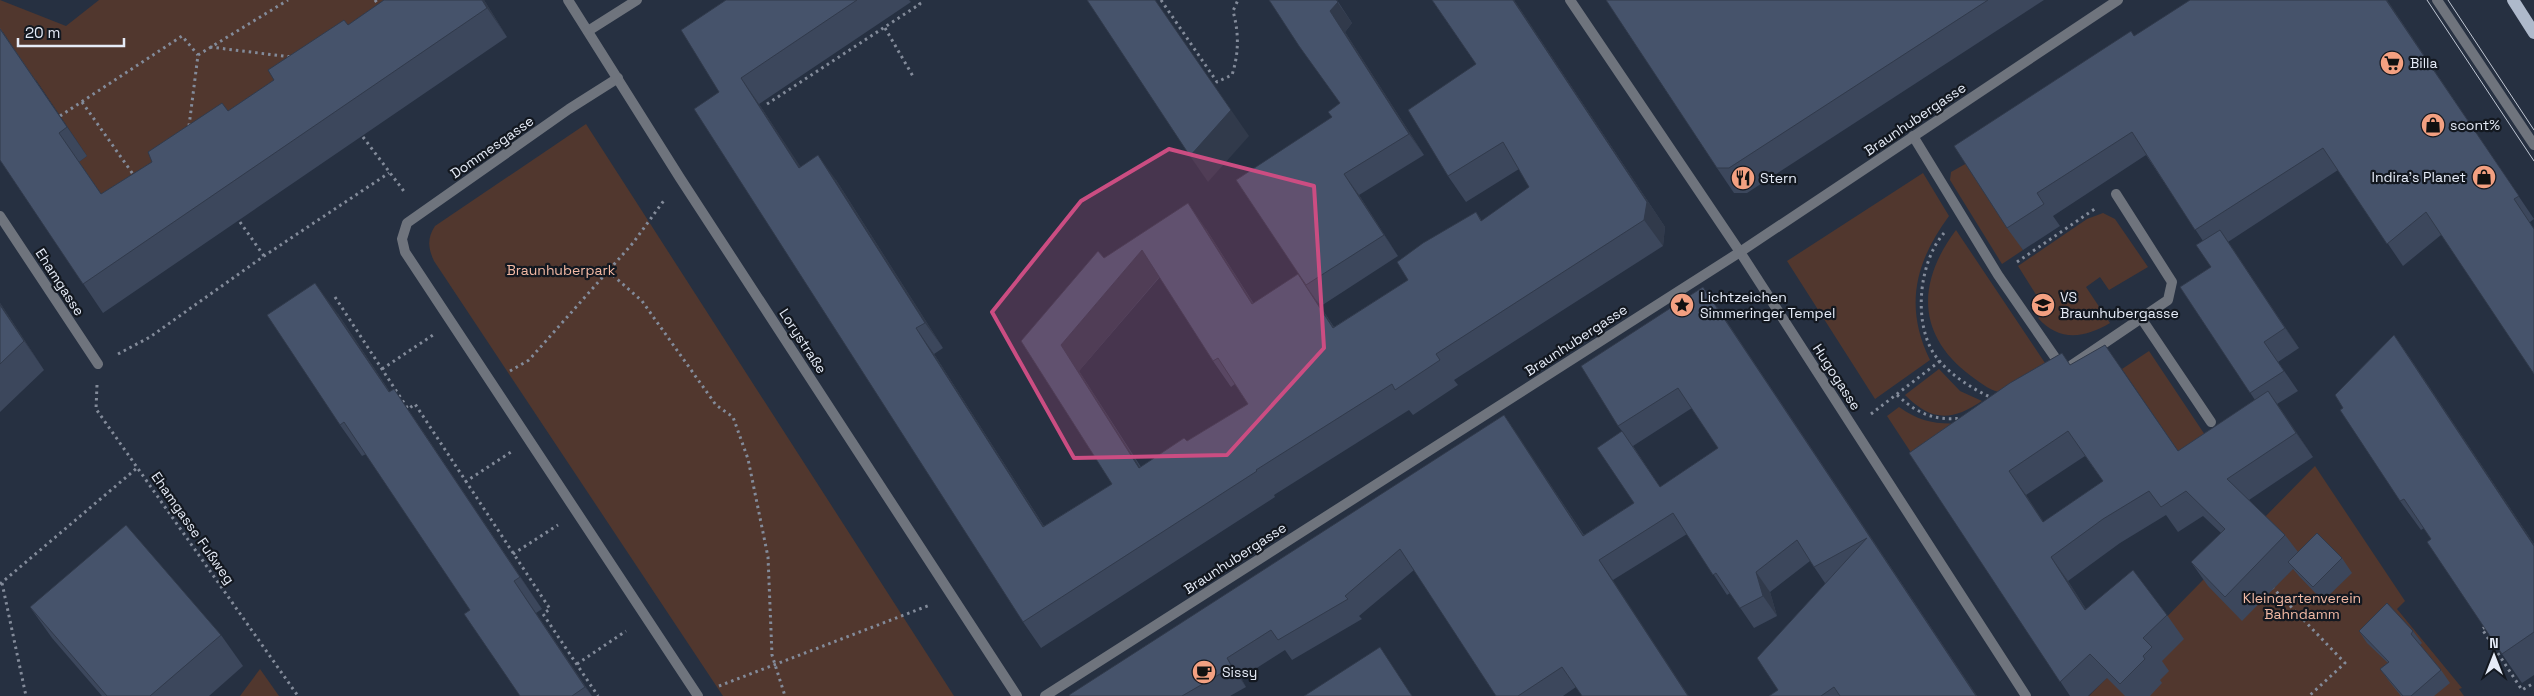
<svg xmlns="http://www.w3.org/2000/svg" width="2534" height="696" font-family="'Space Grotesk',sans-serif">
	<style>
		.green { fill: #51372e }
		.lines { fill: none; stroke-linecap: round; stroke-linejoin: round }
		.path { stroke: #838b9a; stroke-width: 3; stroke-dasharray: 2.5 4; stroke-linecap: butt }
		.service { stroke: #6f747d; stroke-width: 10 }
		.minor { stroke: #6f747d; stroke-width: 10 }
		.tertiary { stroke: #6f747d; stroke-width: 10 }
		.primary { stroke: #aeb9cb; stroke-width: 12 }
		.tram { stroke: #c1c8d5; stroke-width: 1 }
		.wall { fill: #3c475c; fill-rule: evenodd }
		.shaded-wall { fill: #313a4b }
		.building { fill: #46536b; stroke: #313a4b; fill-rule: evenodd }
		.marked { fill: #cb4d82; fill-opacity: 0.2; stroke: #cb4d82; stroke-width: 4; stroke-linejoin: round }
		.labels { text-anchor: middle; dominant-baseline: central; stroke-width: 4.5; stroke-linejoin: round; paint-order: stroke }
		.poi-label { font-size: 14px; fill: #e5ebf7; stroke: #131820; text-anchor: start }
		.street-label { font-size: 14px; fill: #e5ebf7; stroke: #131820 }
		.park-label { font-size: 14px; fill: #f2b9a4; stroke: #131820 }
	</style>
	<rect width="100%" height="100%" fill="#263041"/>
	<g class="green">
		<path d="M0,0l66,26 33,-26h312l-290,223 -42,-61 8,-6 -51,-76 -9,6 -5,-25 -19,-29 -3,2z"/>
		<path d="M586,124l368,572h-231l-289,-435c-6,-13 -7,-23 1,-35z"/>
		<path d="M1967,163l56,87 -21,14 -52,-84 1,-8z"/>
		<path d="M1923,173l26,43c-34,46 -45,91 -19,144l-55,39 -88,-138z"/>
		<path d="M2103,213l12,6 33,48 -39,23 -9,-13 -14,10 24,36c-25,15 -51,19 -72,-5l9,-6 -29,-46 69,-47z"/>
		<path d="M1956,230l95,142c-13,6 -28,16 -42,20 -14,3 -27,-8 -38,-16 -55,-41 -54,-94 -15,-146z"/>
		<path d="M2149,351l72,108 -26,17 -73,-107z"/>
		<path d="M1939,369l21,22 22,10c-30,20 -50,21 -77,-6z"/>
		<path d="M1899,407c21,15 39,18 64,16l-36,54 -40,-61z"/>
		<path d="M2315,466l90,135 -8,8 65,79 -3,1 5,7h-375z"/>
		<path d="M260,669l19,27h-39z"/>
	</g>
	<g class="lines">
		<g class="path">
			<path d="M375,0l5,7"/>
			<path d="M1161,0l56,82 15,-7c7,-22 7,-42 1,-64l5,-11"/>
			<path d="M885,28l29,50"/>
			<path d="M210,47l81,10"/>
			<path d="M82,102l53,75"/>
			<path d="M767,104l153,-100 -3,-4"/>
			<path d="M60,116l122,-80 16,19"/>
			<path d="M189,126l9,-71 90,-55"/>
			<path d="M363,137l43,57"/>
			<path d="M240,222l24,34"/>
			<path d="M1944,233c-25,29 -31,88 -10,121 14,20 37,34 58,44"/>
			<path d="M2017,262l79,-54"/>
			<path d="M608,271l34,30 74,104 17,12 15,42 20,98 4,98 13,41"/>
			<path d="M335,297l73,112 7,-5 135,205 -7,5 55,82"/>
			<path d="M118,354l32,-17 114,-81 125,-83"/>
			<path d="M382,369l51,-34"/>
			<path d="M510,371l19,-11 104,-117 32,-44"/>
			<path d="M97,385l-1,24 202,287"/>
			<path d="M1897,395c21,19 37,26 65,23"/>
			<path d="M1871,414l69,-53"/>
			<path d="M465,482l46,-30"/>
			<path d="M513,554l45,-29"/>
			<path d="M2,583l24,113"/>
			<path d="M0,584l137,-116"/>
			<path d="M2272,587l73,76 -36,33"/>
			<path d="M2485,627l-3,2 40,61 12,-7"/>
			<path d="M577,664l49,-33"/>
			<path d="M719,686l211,-81"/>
		</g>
		<g class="service">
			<path d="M2437,0l97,145"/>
			<path d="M1913,136l85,139 63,91"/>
			<path d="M2141,318l70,104"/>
			<path d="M2072,365l96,-65 4,-18 -56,-88"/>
		</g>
		<g class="minor">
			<path d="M1570,0l170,252 286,444"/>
			<path d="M618,78l-49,31 -162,114 -5,16 3,13 293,444"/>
			<path d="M0,216l98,148"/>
			<path d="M1045,696l695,-444 378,-252"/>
		</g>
		<g class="tertiary">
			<path d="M568,0l112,178 337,518"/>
			<path d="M588,31l49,-31"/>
		</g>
		<path class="primary" d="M2513,0l21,33"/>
		<g class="tram">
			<path d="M2427,0l107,161"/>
			<path d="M2448,0l86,130"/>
		</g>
	</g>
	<g class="wall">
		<path d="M384,0h100l23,37 -404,276 -103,-153v-132l87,128 -8,6 22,32 51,-32 122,-82 74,-55z"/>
		<path d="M726,0h183l2,2 -152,102 41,63 36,13 107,168 -9,6 110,172 68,-42 -91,-143 83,-83 102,-29 48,75 44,-30 34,-156 8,-15 -71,-103h68l15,23 -7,9 79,123 -65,40 39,61 -77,50 -5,-6 18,27 74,-47 68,-68 6,9 47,-34 -10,-18 -53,33 -18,-26 28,-112 -44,-64h82l151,227 -2,19 -209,134 4,5 -45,30 -4,-5 -135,85 1,2 -234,151 -18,-26 -304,-530zM1160,277l53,84 18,26 4,-3 13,20 -61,37 -46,26 -62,-96z"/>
		<path d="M1606,0h438l-297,193h-13l-17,-25z"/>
		<path d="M2387,0l147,219 -4,3 -89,13 -38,31 -65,-96 -110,72 71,106 -21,14 20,29 -21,13 36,53 -64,43 36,35 13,17 44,6 10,15 -29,28 -24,-25 -6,-7 -51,52 -34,-35 -17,-24 30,-29 -18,-17 -25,16 -12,-17 -46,28 -52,38 18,28 81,6 17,24 -22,22 7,10 -9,9 2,3 -12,13h-25l-18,-18 -19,18h-18l-161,-243 161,-88 108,86 77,-51 -75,-113 31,-20 -8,-26 -57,-86 -93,61 7,10 -37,24 -16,-22 128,-192zM2085,456l18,25 -60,41 -17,-27z"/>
		<path d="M0,303l44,67 -44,42z"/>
		<path d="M1717,307l260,389h-208l9,-6 47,-107 -15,-22 -40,31 7,24 -23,12 -24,-35 -3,2 -40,-61 -74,46 -37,107 -13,9h-67l-82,-126 -55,46 3,3 -70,41 -7,-10 -44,28 5,9 -16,9h-160l434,-281 80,120 50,-32 -12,-72 -4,-5zM1692,408l26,40 -58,39 -27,-41z"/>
		<path d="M338,314l52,78 4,-3 22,32 126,188 -6,4 56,83h-72l-50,-86 -104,-156 -4,2 -22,-31z"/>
		<path d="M2394,335l20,29 120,180v131l-12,8 -20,-29 -71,-115 -7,-11 -3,2 -21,-29 -57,-93z"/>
		<path d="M30,607l191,28 22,31 -34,30h-107l-50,-58z"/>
		<path d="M2359,631h54l9,12 -2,2 21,25 9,13 -16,13h-33l-12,-15 -9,-12 8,-6 -21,-20z"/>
	</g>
	<g class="shaded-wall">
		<path d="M482,0h2l23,37 -20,-29z"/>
		<path d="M1155,0l94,136 -41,46 -18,-26z"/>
		<path d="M1336,0l16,23 -7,9 79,123 -15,-21 -79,-123z"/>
		<path d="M1513,0h1l151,227 -2,19 -19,-26z"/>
		<path d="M2386,0h1l147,218 -15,-22z"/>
		<path d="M0,28l87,128 -20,-29z"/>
		<path d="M741,78l18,26 59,89 -19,-25z"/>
		<path d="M818,155l18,25 107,168 -18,-25z"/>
		<path d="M1344,174l15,21 39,61 -14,-21z"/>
		<path d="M1188,203l18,26 64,101 -18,-26z"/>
		<path d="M2220,230l14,20 65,98 -14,-20z"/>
		<path d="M1142,250l18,26 -81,95 78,123 -18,-26 -78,-123z"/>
		<path d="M1298,274l18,26 35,54 -18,-26z"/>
		<path d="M315,283l23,31 73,110 -22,-32z"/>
		<path d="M1703,287l14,20 260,389h-1z"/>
		<path d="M0,303l44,67 -20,-29 -24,-36z"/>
		<path d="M916,328l18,26 127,199 -18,-26z"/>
		<path d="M2394,335l20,29 120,180v2z"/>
		<path d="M394,389l22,32 126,188 -22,-32z"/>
		<path d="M2268,391l17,24 28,42 -17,-24z"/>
		<path d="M1504,415l14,20 79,121 -14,-20z"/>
		<path d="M2009,471l17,24 34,51 -17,-24z"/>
		<path d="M2051,557l17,24 34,53 -17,-24z"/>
		<path d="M1599,560l14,20 76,116h-1z"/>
		<path d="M1756,572l14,20 7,24 -14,-20z"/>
		<path d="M514,581l22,32 56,83 -7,-9z"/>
		<path d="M1227,658l14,20 5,9 -14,-20z"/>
	</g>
	<g class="building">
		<path d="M384,0h98l5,8 -404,276 -83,-124v-131l67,98 -8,6 42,61 51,-32 -4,-10 74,-49 6,8 46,-31 -6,-10 76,-50 4,5z"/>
		<path d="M726,0h131l-116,78 58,90 19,-13 107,168 -9,5 127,199 69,-43 -91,-143 77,-90 6,7 84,-55 64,101 46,-30 35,54 75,-48 -11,-18 26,-19 53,-31 5,9 48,-34 -26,-45 -55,34 -40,-66 68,-46 -44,-64h81l134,202 -3,18 -208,134 4,6 -45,30 -3,-6 -136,86 1,1 -234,151 -329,-513 25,-17 -38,-62zM1142,250l71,111 5,-3 30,46 -61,37 -3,-3 -45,30 -78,-123z"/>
		<path d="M1087,0h68l76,110 -41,46z"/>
		<path d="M1269,0h67l2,2 -8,9 79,123 -65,40 40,61 -78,50 -70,-105 96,-63 -4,-5 12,-9 -41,-57z"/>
		<path d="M1606,0h382l-259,168h-12z"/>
		<path d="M2190,0h196l133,196 -5,3 20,30v145l-108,-162 -39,32 -64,-96 -128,82 -63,-98 -95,61 7,11 -37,24 -53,-82 177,-115 3,5z"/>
		<path d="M2220,230l65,98 -21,14 20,29 -34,22 -70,-106 31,-20 -15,-22z"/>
		<path d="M315,283l74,109 5,-3 126,188 -6,4 71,106 -13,9h-52l-56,-82 6,-4 -126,-188 -4,3 -73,-110z"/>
		<path d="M1703,287l273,409h-136l-6,-9 -13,9h-52l9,-6 -21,-32 110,-120 -53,29 -17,-27 -41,32 7,24 -23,12 -24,-35 -3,2 -40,-62 -74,47 89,136h-106l-20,-29 -44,29h-22l-96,-147 -55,47 3,3 -70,41 -7,-10 -44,28 5,9 -50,29h-112l-1,-1 435,-280 79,121 51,-33 -37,-55 25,-17 38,56 58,-39 -40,-60 -60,38 -37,-60z"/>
		<path d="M0,305l24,36 -24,23z"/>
		<path d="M2394,335l140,211v86l-32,22 -75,-112 4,-3 -27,-40 -4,2 -60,-91 3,-2 -8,-13z"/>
		<path d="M2105,345l73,106 90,-60 28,42 -69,46 58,56 -60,62 -34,-35 34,-33 -39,-38 -25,16 -12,-16 -46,28 -52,38 34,53 48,-40 34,45 -24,23 9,9 -9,9 2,3 -25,25 -30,-30 -30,28 -151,-229 101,-70 52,-30 8,12zM2068,431l35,50 -60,41 -34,-51z"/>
		<path d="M126,525l95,110 -71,61h-43l-77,-89z"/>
		<path d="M2317,533l25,25 -29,29 -25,-25z"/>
		<path d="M2387,603l26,28 -2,3 30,36 -30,26h-8l-23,-27 9,-7 -30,-31z"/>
		<path d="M1380,647l32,49h-108z"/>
	</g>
	<path class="marked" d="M1169,149l145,37 10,162 -97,107 -153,3 -82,-146 89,-111z"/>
	<defs>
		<g id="supermarket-disc" transform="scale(1.25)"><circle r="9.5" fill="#f3a081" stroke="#131820"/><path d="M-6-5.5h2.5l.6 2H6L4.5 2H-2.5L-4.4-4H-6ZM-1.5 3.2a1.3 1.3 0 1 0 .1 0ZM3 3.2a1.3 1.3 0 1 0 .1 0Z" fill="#111"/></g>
		<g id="shop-disc" transform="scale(1.25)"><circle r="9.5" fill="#f3a081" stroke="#131820"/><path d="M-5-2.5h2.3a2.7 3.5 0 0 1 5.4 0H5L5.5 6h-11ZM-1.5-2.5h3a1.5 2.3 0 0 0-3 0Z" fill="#111"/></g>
		<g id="restaurant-disc" transform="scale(1.25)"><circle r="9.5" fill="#f3a081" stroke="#131820"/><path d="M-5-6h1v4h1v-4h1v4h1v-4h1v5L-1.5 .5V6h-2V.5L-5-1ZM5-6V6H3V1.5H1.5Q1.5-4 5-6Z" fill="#111"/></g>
		<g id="sight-disc" transform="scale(1.25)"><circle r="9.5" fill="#f3a081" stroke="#131820"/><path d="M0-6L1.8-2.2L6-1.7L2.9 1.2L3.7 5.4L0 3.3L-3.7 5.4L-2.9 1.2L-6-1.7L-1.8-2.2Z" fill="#111"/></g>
		<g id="school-disc" transform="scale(1.25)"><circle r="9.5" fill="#f3a081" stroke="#131820"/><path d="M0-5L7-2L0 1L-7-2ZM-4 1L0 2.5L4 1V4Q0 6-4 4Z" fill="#111"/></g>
		<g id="cafe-disc" transform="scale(1.25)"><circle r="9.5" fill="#f3a081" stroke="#131820"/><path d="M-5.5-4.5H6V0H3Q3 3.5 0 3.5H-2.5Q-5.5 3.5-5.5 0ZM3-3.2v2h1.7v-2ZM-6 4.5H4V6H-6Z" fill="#111"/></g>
	</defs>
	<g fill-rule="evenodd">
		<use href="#supermarket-disc" x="2392" y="63"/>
		<use href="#shop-disc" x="2433" y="125"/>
		<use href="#shop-disc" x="2484" y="177"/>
		<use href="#restaurant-disc" x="1743" y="178"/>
		<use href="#sight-disc" x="1682" y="305"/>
		<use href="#school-disc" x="2043" y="305"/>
		<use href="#cafe-disc" x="1204" y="672"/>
	</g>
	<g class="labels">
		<g class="poi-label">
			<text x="2410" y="63">Billa</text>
			<text x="2450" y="125">scont%</text>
			<text x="2466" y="177" text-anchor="end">Indira's Planet</text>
			<text x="1760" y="178">Stern</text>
			<text x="1700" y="297">Lichtzeichen<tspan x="1700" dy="16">Simmeringer Tempel</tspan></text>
			<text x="2060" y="297">VS<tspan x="2060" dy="16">Braunhubergasse</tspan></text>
			<text x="1222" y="672">Sissy</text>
		</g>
		<g class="street-label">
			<text transform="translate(1915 119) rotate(-34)">Braunhubergasse</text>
			<text transform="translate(492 147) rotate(-35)">Dommesgasse</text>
			<text transform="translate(60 282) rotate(57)">Ehamgasse</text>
			<text transform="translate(1576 340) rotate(-33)">Braunhubergasse</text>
			<text transform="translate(803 341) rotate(57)">Lorystraße</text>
			<text transform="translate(1837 377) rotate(57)">Hugogasse</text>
			<text transform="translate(193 528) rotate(55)">Ehamgasse Fußweg</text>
			<text transform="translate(1235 558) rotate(-33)">Braunhubergasse</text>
		</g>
		<g class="park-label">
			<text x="561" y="270">Braunhuberpark</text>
			<text x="2302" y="598">Kleingartenverein<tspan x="2302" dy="16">Bahndamm</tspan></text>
		</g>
	</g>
	<g transform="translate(2494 656)" stroke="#131820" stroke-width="4" paint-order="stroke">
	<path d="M0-4L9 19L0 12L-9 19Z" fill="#e5ebf7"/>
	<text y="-8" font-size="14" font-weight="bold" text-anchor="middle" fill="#e5ebf7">N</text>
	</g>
	<path d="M18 38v8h106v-8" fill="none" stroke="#e5ebf7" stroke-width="2.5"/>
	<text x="25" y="38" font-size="15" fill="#e5ebf7" stroke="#131820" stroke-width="4" paint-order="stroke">20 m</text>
</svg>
